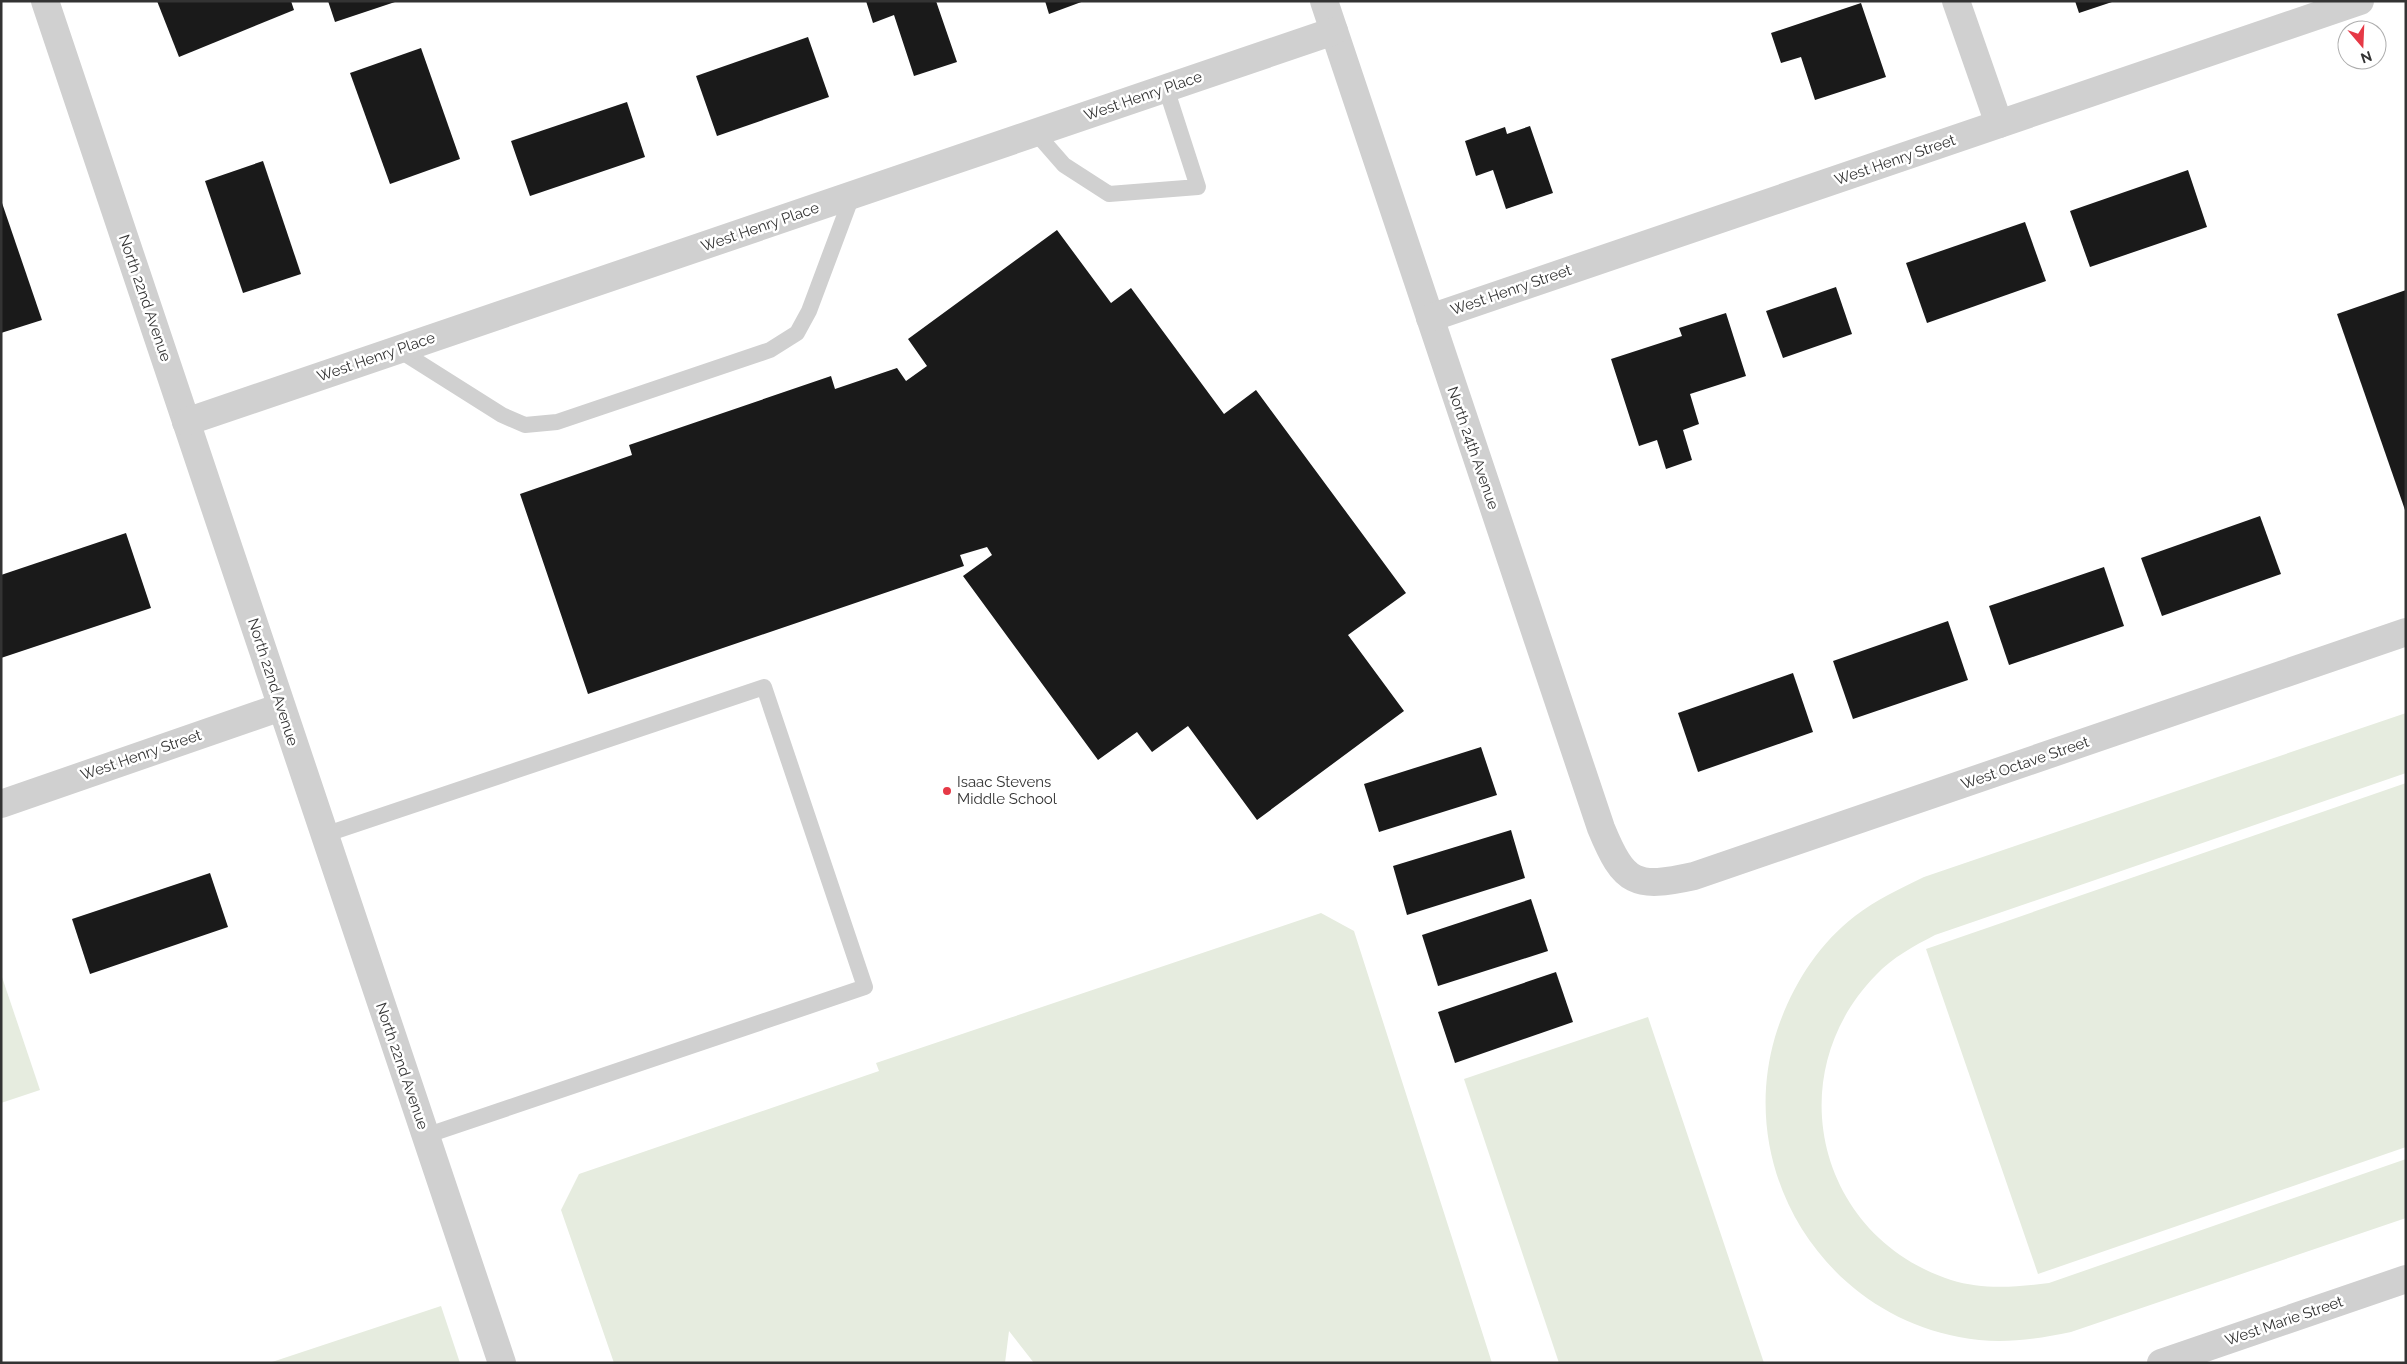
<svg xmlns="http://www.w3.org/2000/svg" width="2407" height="1364" font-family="Raleway,sans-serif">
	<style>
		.green { fill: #e6ecdf }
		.building { fill: #1a1a1a }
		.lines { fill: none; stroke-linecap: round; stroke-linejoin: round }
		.service { stroke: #d0d0d0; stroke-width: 16 }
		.minor { stroke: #d0d0d0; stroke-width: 28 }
		.poi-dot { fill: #e63946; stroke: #fff; stroke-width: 2 }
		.labels { text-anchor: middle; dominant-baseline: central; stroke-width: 5; stroke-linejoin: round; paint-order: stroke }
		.street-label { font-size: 15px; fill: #333; stroke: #fff }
		.poi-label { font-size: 15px; fill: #333; stroke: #fff; text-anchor: start }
	</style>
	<rect width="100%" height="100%" fill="#fff"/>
	<g class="green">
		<path d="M2406,713v60l-471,162c-21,11 -42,22 -59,40 -98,100 -58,262 75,305 32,10 65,7 98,3l357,-124v59l-335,114c-38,8 -74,13 -112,5 -137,-26 -223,-166 -184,-300 14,-46 41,-91 80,-121 21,-16 44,-27 69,-39z"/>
		<path d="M2406,783v364l-368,127 -112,-325z"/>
		<path d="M1321,913l33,18 138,432h-458l-25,-32 -4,32h-391l-53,-153 18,-36 300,-103 -3,-8z"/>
		<path d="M1,974l39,116 -39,13z"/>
		<path d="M1648,1017l116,346h-205l-95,-284z"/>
		<path d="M441,1306l19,57h-191z"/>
	</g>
	<g class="building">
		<path d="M157,1h134l3,9 -115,47z"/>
		<path d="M328,1h67v1l-60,20z"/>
		<path d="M866,1h70l21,61 -43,14 -20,-61 -21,8z"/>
		<path d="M1045,1h39l-35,13z"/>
		<path d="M2075,1h37v1l-33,11z"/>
		<path d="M1861,3l25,74 -71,23 -14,-43 -20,6 -10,-30z"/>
		<path d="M808,37l21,60 -112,39 -21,-60z"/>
		<path d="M421,48l39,111 -70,25 -40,-111z"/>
		<path d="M627,102l18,55 -115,39 -19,-55z"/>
		<path d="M1530,126l23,67 -47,16 -13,-39 -17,6 -11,-35 40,-14 2,7z"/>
		<path d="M263,161l38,113 -58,19 -38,-112z"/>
		<path d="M2188,170l19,57 -117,40 -20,-56z"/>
		<path d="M1,200l41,120 -41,13z"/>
		<path d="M2025,222l21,59 -119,42 -21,-60z"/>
		<path d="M1057,230l54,73 20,-15 93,126 32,-24 150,203 -58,42 56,76 -147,109 -69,-94 -36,26 -15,-20 -39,28 -135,-184 29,-21 -5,-8 -27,8 4,11 -376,128 -68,-200 112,-39 -3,-10 202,-69 4,13 62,-21 9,13 21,-15 -19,-27z"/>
		<path d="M1836,287l16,47 -69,24 -17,-47z"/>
		<path d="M2406,290v220h-1l-68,-196z"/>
		<path d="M1726,313l20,63 -56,18 9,30 -16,6 9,30 -26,9 -9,-29 -18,6 -28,-87 71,-23 -3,-8z"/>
		<path d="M2260,516l21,58 -119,42 -21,-58z"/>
		<path d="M126,533l25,75 -150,50v-83z"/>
		<path d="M2104,567l20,59 -115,39 -20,-59z"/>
		<path d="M1948,621l20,59 -115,39 -20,-58z"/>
		<path d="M1793,673l20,59 -115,40 -20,-59z"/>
		<path d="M1481,747l16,48 -118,37 -15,-48z"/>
		<path d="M1511,830l14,48 -118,37 -14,-49z"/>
		<path d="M210,873l18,54 -138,47 -18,-55z"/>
		<path d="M1531,899l17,52 -110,35 -16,-51z"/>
		<path d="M1556,972l17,50 -118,41 -17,-51z"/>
	</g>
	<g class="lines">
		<g class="service">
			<path d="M1036,133l28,32 45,29 89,-7 -32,-99"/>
			<path d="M399,350l103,65 23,10 32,-3 213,-72 27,-17 12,-22 43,-115"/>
			<path d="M324,835l440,-148 101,300 -440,149"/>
		</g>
		<g class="minor">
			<path d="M45,1l457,1362"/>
			<path d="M1324,1l277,827c23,56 34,61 93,48l712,-244"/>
			<path d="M1956,1l43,123"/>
			<path d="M1430,318l930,-317"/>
			<path d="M186,422l1148,-391"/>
			<path d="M1,804l280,-97"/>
			<path d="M2161,1363l245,-84"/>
		</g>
	</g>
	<circle class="poi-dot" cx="947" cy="791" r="5"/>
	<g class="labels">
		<g class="street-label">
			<text transform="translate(1143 96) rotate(-19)">West Henry Place</text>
			<text transform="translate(1895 160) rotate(-19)">West Henry Street</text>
			<text transform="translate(760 227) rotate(-19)">West Henry Place</text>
			<text transform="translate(1511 290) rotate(-19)">West Henry Street</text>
			<text transform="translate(145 298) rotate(71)">North 22nd Avenue</text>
			<text transform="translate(376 357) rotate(-19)">West Henry Place</text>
			<text transform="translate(1473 448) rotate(71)">North 24th Avenue</text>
			<text transform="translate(273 682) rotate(72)">North 22nd Avenue</text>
			<text transform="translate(141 755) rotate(-19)">West Henry Street</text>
			<text transform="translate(2025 763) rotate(-19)">West Octave Street</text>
			<text transform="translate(402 1066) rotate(71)">North 22nd Avenue</text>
			<text transform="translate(2284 1321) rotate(-19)">West Marie Street</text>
		</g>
		<g class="poi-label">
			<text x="957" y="782">Isaac Stevens<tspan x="957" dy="17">Middle School</tspan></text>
		</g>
	</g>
	<rect width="2407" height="1364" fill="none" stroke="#333333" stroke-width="5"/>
	<g transform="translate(2362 45) rotate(161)"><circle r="24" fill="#ffffff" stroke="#adadad"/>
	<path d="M0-4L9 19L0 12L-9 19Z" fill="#e63946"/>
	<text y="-8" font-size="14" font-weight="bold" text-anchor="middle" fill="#333333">N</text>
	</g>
</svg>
